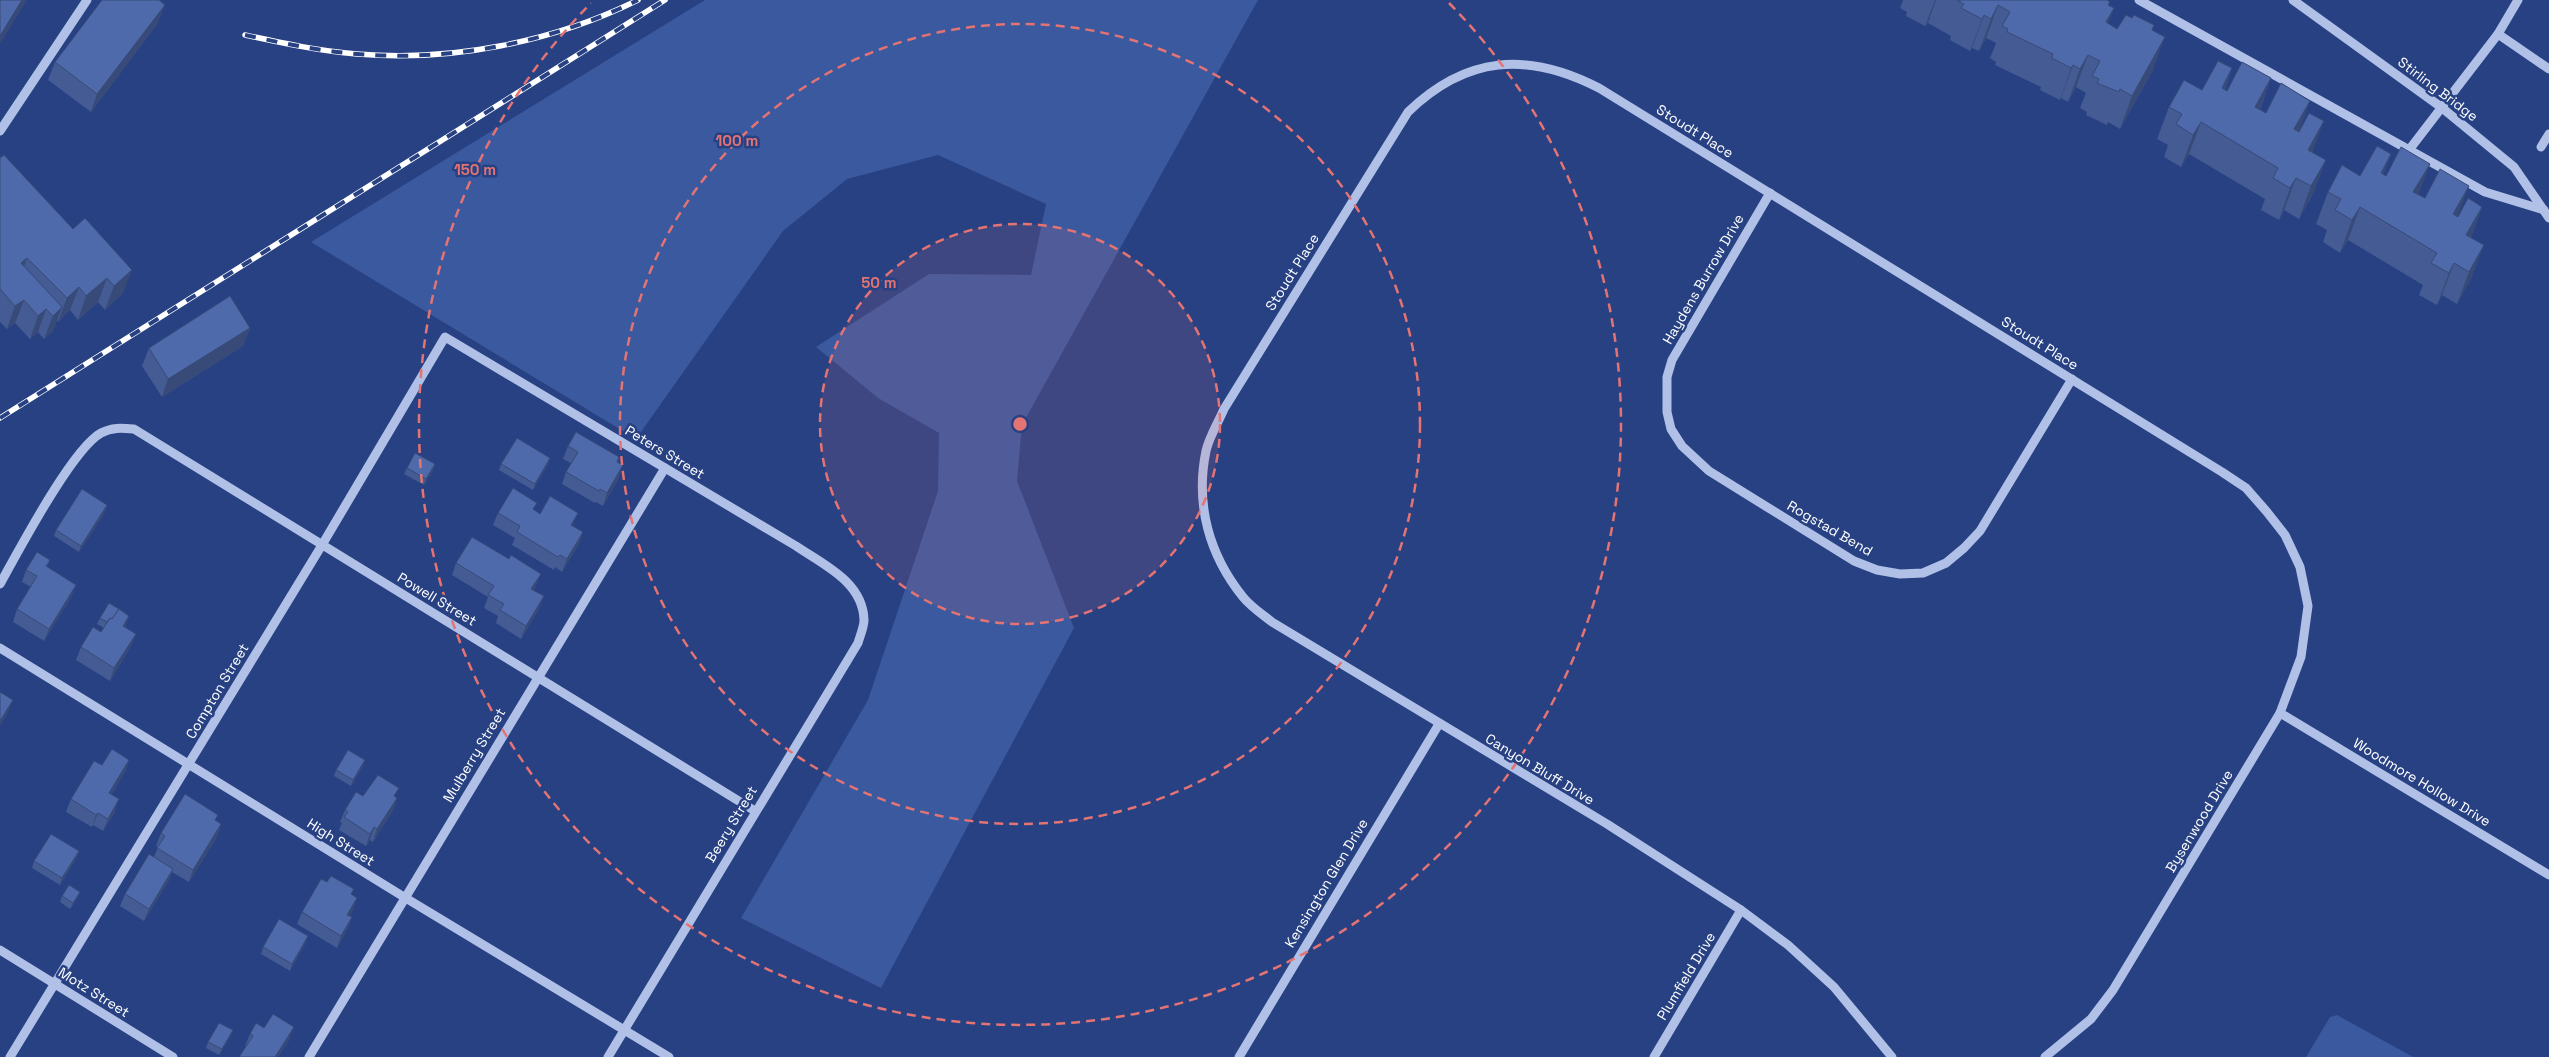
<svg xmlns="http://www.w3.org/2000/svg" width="2549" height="1057" font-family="'Space Grotesk',sans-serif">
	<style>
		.green { fill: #3b599f }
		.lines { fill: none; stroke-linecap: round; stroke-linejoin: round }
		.minor { stroke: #b0c0e7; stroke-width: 9 }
		.rail-casing { stroke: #fff; stroke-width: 5.5 }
		.rail { stroke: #274183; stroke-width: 4; stroke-dasharray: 11; stroke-linecap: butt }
		.wall { fill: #445b93 }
		.shaded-wall { fill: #374a78 }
		.building { fill: #4f6aab; stroke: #374a78 }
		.ring { fill: none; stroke: #e47373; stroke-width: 2.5; stroke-dasharray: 9 6 }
		.labels { text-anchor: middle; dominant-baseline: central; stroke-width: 5; stroke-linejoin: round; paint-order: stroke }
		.street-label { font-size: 14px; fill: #fff; stroke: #274183 }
		.centre { fill: #e47373; stroke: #274183; stroke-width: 2.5 }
		.ring-label { font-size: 15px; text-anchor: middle; font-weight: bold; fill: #e47373; stroke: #274183; stroke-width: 5; stroke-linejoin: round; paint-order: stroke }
	</style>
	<rect width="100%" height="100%" fill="#274183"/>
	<g class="green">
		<path d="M705,0h553l-236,425 -5,56 57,147 -193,360 -140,-70 127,-218 70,-209 1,-58 -61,-35 -62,-51 113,-73 102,1 15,-71 -108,-49 -91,24 -64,52 -147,208 -325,-197z"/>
		<path d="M2337,1015l76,42h-107l24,-40z"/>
	</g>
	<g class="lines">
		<g class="minor">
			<path d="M2139,0l346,192 59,18"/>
			<path d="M2293,0l148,107 73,60 35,51"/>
			<path d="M2498,34l51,35"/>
			<path d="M0,131l87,-131"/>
			<path d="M2541,147l8,-13"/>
			<path d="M2409,150l89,-116 20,-34"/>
			<path d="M1770,193l-98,167 -5,17v35l4,17 11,17 27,25 145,90 23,9 23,4 23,-1 23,-10 18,-15 16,-17 92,-152"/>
			<path d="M0,584c18,-32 72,-135 101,-151 11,-6 21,-5 33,-4l621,382"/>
			<path d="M0,648l404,249 265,160"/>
			<path d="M2280,713l269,162"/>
			<path d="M0,950l173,107"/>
			<path d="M10,1057l312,-512 123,-208 351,209c28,19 67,36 68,74 0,7 -4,16 -6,23l-250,414"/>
			<path d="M309,1057l356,-589"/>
			<path d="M1239,1057l200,-333"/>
			<path d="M1654,1057l87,-147"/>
			<path d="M1892,1057l-58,-70 -46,-42 -47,-35 -134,-86 -335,-202c-10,-8 -21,-15 -29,-25 -34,-42 -48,-93 -37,-146 3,-14 12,-28 18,-42l184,-297c58,-56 119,-61 191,-24l623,384 24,16 21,24 18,23 15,32 8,39 -7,51 -21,56 -167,277 -22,29 -46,38"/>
		</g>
		<g class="rail-casing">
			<g id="rail">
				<path d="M245,35c37,8 74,16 112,19 95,8 196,-12 281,-54"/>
				<path d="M0,418l665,-418"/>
			</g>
		</g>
		<use href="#rail" class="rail"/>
	</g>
	<g class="wall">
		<path d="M1903,0h204l2,5 5,3 -6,15 9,6 36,2v39l-33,59 -12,-7 -1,3 -21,-10 1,-3 -7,-4 6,-15 -10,-6 -8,15 -7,-4 -1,2 -20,-10 1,-3 -46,-22 1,-3 -6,-4 6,-15 -10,-5 -7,13 -7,-3 -2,3 -20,-11 1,-4 -23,-13 -3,3 -19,-10 1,-4 -7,-4z"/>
		<path d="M158,23l-67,89 -43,-32 7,-18z"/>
		<path d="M2232,68l-7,22 2,1 44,-13 -11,32 39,22 13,21 2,39 -15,27 -15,-9 -5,10 -18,-10 4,-11 -76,-45 -8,13 -17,-10 4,-12 -11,-6 12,-32 33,-17z"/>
		<path d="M2391,154l-8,21 3,1 44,-12 -12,31 40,22 24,-10 -11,31 1,39 -15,27 -15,-9 -5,10 -18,-10 4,-10 -75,-45 -8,13 -17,-11 4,-12 -11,-6 12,-32 32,-16z"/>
		<path d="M0,158l123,135 -18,17 -7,-8 -20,18 -8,-10 -12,12 -1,-2 -4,11 -9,8 -6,-7 -8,7 -15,-16 -8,6 -7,-7z"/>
		<path d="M250,328l-7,18 -81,51 -20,-31 7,-18z"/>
		<path d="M568,446l51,11 -1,5 1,16 -16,28 -7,-4 -1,1 -33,-19 4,-12 5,-9 -8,-4z"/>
		<path d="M550,458l-2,6 -15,26 -34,-20 2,-6z"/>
		<path d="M435,464l-2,6 -9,15 -20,-11 3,-6z"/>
		<path d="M107,505l-2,7 -26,40 -25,-16 2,-6z"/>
		<path d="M534,510l6,4 33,12 6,18 -17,28 -7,-5 -1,3 -42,-25 3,-7 -22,-13 5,-12z"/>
		<path d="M50,560l-3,7 29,18 -5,12 -27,44 -31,-19 4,-13 14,-22 -9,-5 4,-12z"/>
		<path d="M456,563l80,23 -2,4 5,19 -18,30 -25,-16 2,-7 -14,-8 4,-11 -36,-22z"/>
		<path d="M100,618l25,9 11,7 -5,12 -21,35 -34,-21 5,-13 20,-15 3,-4 -7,-4z"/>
		<path d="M129,760l-4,12 -14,23 4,17 -12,19 -10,-6 -1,2 -26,-15 5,-13 31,-34z"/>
		<path d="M363,766l-12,20 -17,-10 2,-6z"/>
		<path d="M363,796l33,1 1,1 -4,12 -20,32 -3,-2 -4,6 -27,-16 3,-7 -2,-1 5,-12z"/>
		<path d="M216,821l5,3 -4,13 -28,45 -17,-10 -4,10 -24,39 -24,-15 5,-12 29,-37 4,-10 -2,-1 5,-13z"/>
		<path d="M79,851l-2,6 -17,28 -28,-17 2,-7z"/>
		<path d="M80,892l-3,6 -7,11 -10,-7 2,-6z"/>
		<path d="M352,894l1,16 -4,6 3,1 -5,13 -10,18 -40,-24 5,-12z"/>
		<path d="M306,942l-16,29 -29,-17 2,-7z"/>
		<path d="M264,1028l25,12 -11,17h-39l7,-10 -1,-1 5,-12z"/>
		<path d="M233,1030l-3,7 -11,18 -13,-7 2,-6z"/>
	</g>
	<g class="shaded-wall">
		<path d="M22,0h5l-27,44v-8z"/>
		<path d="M1935,0h1l-8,23 -3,3z"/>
		<path d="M165,5l-7,18 -67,89 6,-18z"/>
		<path d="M1998,5l-12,33 -7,13 12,-32z"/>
		<path d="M2114,8l-12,32 4,-18z"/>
		<path d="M1984,15l-12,33 -2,3 12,-32z"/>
		<path d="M2165,37l-12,33 -33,59 12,-33z"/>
		<path d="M2088,55l-12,32 -8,15 12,-33z"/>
		<path d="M2073,65l-12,33 -1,2 11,-32z"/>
		<path d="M2232,68l-11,33 1,-13z"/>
		<path d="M2271,78l-12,33 -4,-4z"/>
		<path d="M2310,101l-11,32 -5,-4z"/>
		<path d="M2324,121l-12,33 -4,-4z"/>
		<path d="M2201,122l-12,32 -8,13 12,-32z"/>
		<path d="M2391,154l-12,32 2,-13z"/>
		<path d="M2326,160l-12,32 -15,27 12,-33z"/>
		<path d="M2430,164l-12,32 -5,-4z"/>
		<path d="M2296,178l-12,32 -5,10 11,-32z"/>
		<path d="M2469,186l-12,32 -4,-4z"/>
		<path d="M2360,207l-12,33 -8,13 12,-33z"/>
		<path d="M2482,207l-11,32 -5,-4z"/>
		<path d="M2484,245l-12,32 -15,27 12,-32z"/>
		<path d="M27,258l-8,23 2,-18z"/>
		<path d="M2454,263l-12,32 -5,10 12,-32z"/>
		<path d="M132,270l-9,23 -18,17 9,-24z"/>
		<path d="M107,278l-9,24 -20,18 8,-24z"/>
		<path d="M79,287l-9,23 -12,12 9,-24z"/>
		<path d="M24,300l-9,23 -8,6 8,-23z"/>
		<path d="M62,307l-9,24 -9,8 9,-23z"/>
		<path d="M46,309l-8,23 -8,7 8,-23z"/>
		<path d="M250,328l-7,18 -81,51 6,-18z"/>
		<path d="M550,458l-2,6 -15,26 2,-6z"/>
		<path d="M435,464l-2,6 -9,15 2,-6z"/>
		<path d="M623,465l-4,13 -16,28 4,-13z"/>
		<path d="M107,505l-2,7 -26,40 2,-6z"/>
		<path d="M578,513l-5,12 -7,12 5,-12z"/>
		<path d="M583,532l-4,12 -17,28 5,-13z"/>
		<path d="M541,574l-5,12 -9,15 4,-12z"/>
		<path d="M76,585l-5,12 -27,44 5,-12z"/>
		<path d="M544,596l-5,13 -18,30 5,-13z"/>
		<path d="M129,616l-4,13 -2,-3z"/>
		<path d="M136,634l-5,12 -21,35 4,-13z"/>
		<path d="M13,700l-5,13 -8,13v-5z"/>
		<path d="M129,760l-4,12 -21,34 5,-13z"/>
		<path d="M365,760l-2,6 -12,20 2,-6z"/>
		<path d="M397,798l-4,12 -20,32 4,-13z"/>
		<path d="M119,799l-4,13 -12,19 5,-12z"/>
		<path d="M98,813l-5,12 -1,2 4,-12z"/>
		<path d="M221,824l-4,13 -28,45 4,-12z"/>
		<path d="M374,827l-4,13 -4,6 4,-12z"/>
		<path d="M79,851l-2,6 -17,28 2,-7z"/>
		<path d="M173,869l-5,13 -24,39 5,-12z"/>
		<path d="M357,898l-4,12 -10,17 4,-12z"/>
		<path d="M352,917l-5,13 -10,18 4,-12z"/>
		<path d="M308,936l-2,6 -16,29 2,-7z"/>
		<path d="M294,1027l-5,13 -11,17h-3z"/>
		<path d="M233,1030l-3,7 -11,18 3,-6z"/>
	</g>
	<g class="building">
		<path d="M0,0h22l-22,36z"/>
		<path d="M102,0h57l6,5 -68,89 -42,-32z"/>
		<path d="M1957,0h150l3,2 -2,3 6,3 -8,14 11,7 9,-14 6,3 2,-3 20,10 -2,5 13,7 -33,59 -12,-7 -1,3 -22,-9 2,-4 -7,-3 8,-15 -12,-6 -8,14 -7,-4 -2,3 -19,-10 1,-4 -46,-22 1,-3 -6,-3 8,-14 -12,-7 -7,14 -7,-4 -2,4 -21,-11 3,-4z"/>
		<path d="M2218,61l14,7 -10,20 5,3 15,-29 29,16 -16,29 11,6 15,-30 29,18 -16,28 5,3 10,-19 15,8 -16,29 18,10 -15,26 -15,-8 -6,10 -17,-10 5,-10 -77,-46 -8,13 -17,-11 6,-10 -13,-7 15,-27 18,10z"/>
		<path d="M2377,146l14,8 -10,19 5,3 15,-29 29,17 -17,28 12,6 15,-29 29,17 -16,28 5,3 10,-19 14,9 -16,28 18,10 -15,27 -15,-9 -5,10 -18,-10 6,-10 -77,-46 -8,13 -17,-10 6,-11 -13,-7 14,-27 18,11z"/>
		<path d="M4,155l69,74 12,-11 47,52 -18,16 -7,-8 -21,18 -7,-9 -12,11 -40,-40 -6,5 41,44 -9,9 -7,-7 -8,7 -14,-16 -9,6 -15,-17v-131z"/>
		<path d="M230,296l20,32 -82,51 -19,-31z"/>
		<path d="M576,432l43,25 -2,5 6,3 -16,28 -7,-4 -1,2 -33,-19 12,-20 -10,-6z"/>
		<path d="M517,438l33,20 -15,26 -34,-20z"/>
		<path d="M415,453l20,11 -9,15 -19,-11z"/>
		<path d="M513,488l24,15 -4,6 7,5 10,-18 28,17 -7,12 12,7 -16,27 -7,-4 -2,2 -41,-25 3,-6 -22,-13z"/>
		<path d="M82,489l25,16 -26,41 -25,-16z"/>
		<path d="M472,537l37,22 2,-4 30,19 -10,15 13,7 -18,30 -26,-16 4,-6 -16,-9 6,-9 -38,-23z"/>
		<path d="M37,552l13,8 -4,6 30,19 -27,44 -32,-20 20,-33 -11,-6z"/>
		<path d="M109,603l10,6 -7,10 -2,-1 -3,4 -7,-4z"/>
		<path d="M119,609l10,7 -6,10 13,8 -22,34 -33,-21 12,-20 8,5 9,-14 2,1z"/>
		<path d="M0,692l13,8 -13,21z"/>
		<path d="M112,749l17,11 -20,33 10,6 -11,20 -10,-6 -2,2 -25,-16 23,-38 8,4z"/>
		<path d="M348,750l17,10 -12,20 -17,-10z"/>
		<path d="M378,775l21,13 -5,8 3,2 -20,31 -3,-2 -4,7 -26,-17 4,-5 -3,-2 11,-18 7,4z"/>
		<path d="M185,794l33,21 -3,5 6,4 -28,46 -36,-22 8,-12 -4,-3z"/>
		<path d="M51,834l28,17 -17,27 -28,-17z"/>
		<path d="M149,854l24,15 -24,40 -24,-15z"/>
		<path d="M331,876l23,13 -3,5 6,4 -10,17 5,2 -11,19 -39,-24 19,-33 6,3z"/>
		<path d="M69,885l11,7 -7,11 -11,-7z"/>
		<path d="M279,919l29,17 -16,28 -29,-17z"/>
		<path d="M273,1014l21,13 -19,30h-36l14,-21 -3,-2 6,-11 8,5z"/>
		<path d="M219,1023l14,7 -11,19 -14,-7z"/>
	</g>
	<circle cx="1020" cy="424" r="200" fill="#e47373" fill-opacity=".12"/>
	<g class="ring">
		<circle cx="1020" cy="424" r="200"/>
		<circle cx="1020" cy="424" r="400"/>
		<path d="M1449 3A601 601 0 1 1 591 3"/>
	</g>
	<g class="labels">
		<g class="street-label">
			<text transform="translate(2438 89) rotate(37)">Stirling Bridge</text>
			<text transform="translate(1695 131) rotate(32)">Stoudt Place</text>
			<text transform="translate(1292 272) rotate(-58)">Stoudt Place</text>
			<text transform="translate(1703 279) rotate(-60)">Haydens Burrow Drive</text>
			<text transform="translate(2040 343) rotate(32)">Stoudt Place</text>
			<text transform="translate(665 452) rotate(31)">Peters Street</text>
			<text transform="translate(1830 528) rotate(30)">Rogstad Bend</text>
			<text transform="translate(437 599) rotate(31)">Powell Street</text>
			<text transform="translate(217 691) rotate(-59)">Compton Street</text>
			<text transform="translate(474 755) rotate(-59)">Mulberry Street</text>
			<text transform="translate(1540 769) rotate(31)">Canyon Bluff Drive</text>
			<text transform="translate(2422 782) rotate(31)">Woodmore Hollow Drive</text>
			<text transform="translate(2199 821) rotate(-59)">Bysenwood Drive</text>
			<text transform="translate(731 824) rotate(-59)">Beery Street</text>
			<text transform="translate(341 842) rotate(32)">High Street</text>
			<text transform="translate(1326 883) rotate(-59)">Kensington Glen Drive</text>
			<text transform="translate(1686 976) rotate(-59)">Plumfield Drive</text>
			<text transform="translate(94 992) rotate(32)">Motz Street</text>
		</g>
	</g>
	<circle cx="1020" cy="424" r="8" class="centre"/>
	<g class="ring-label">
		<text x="737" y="146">100 m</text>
		<text x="475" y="175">150 m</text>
		<text x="879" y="288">50 m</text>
	</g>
</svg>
